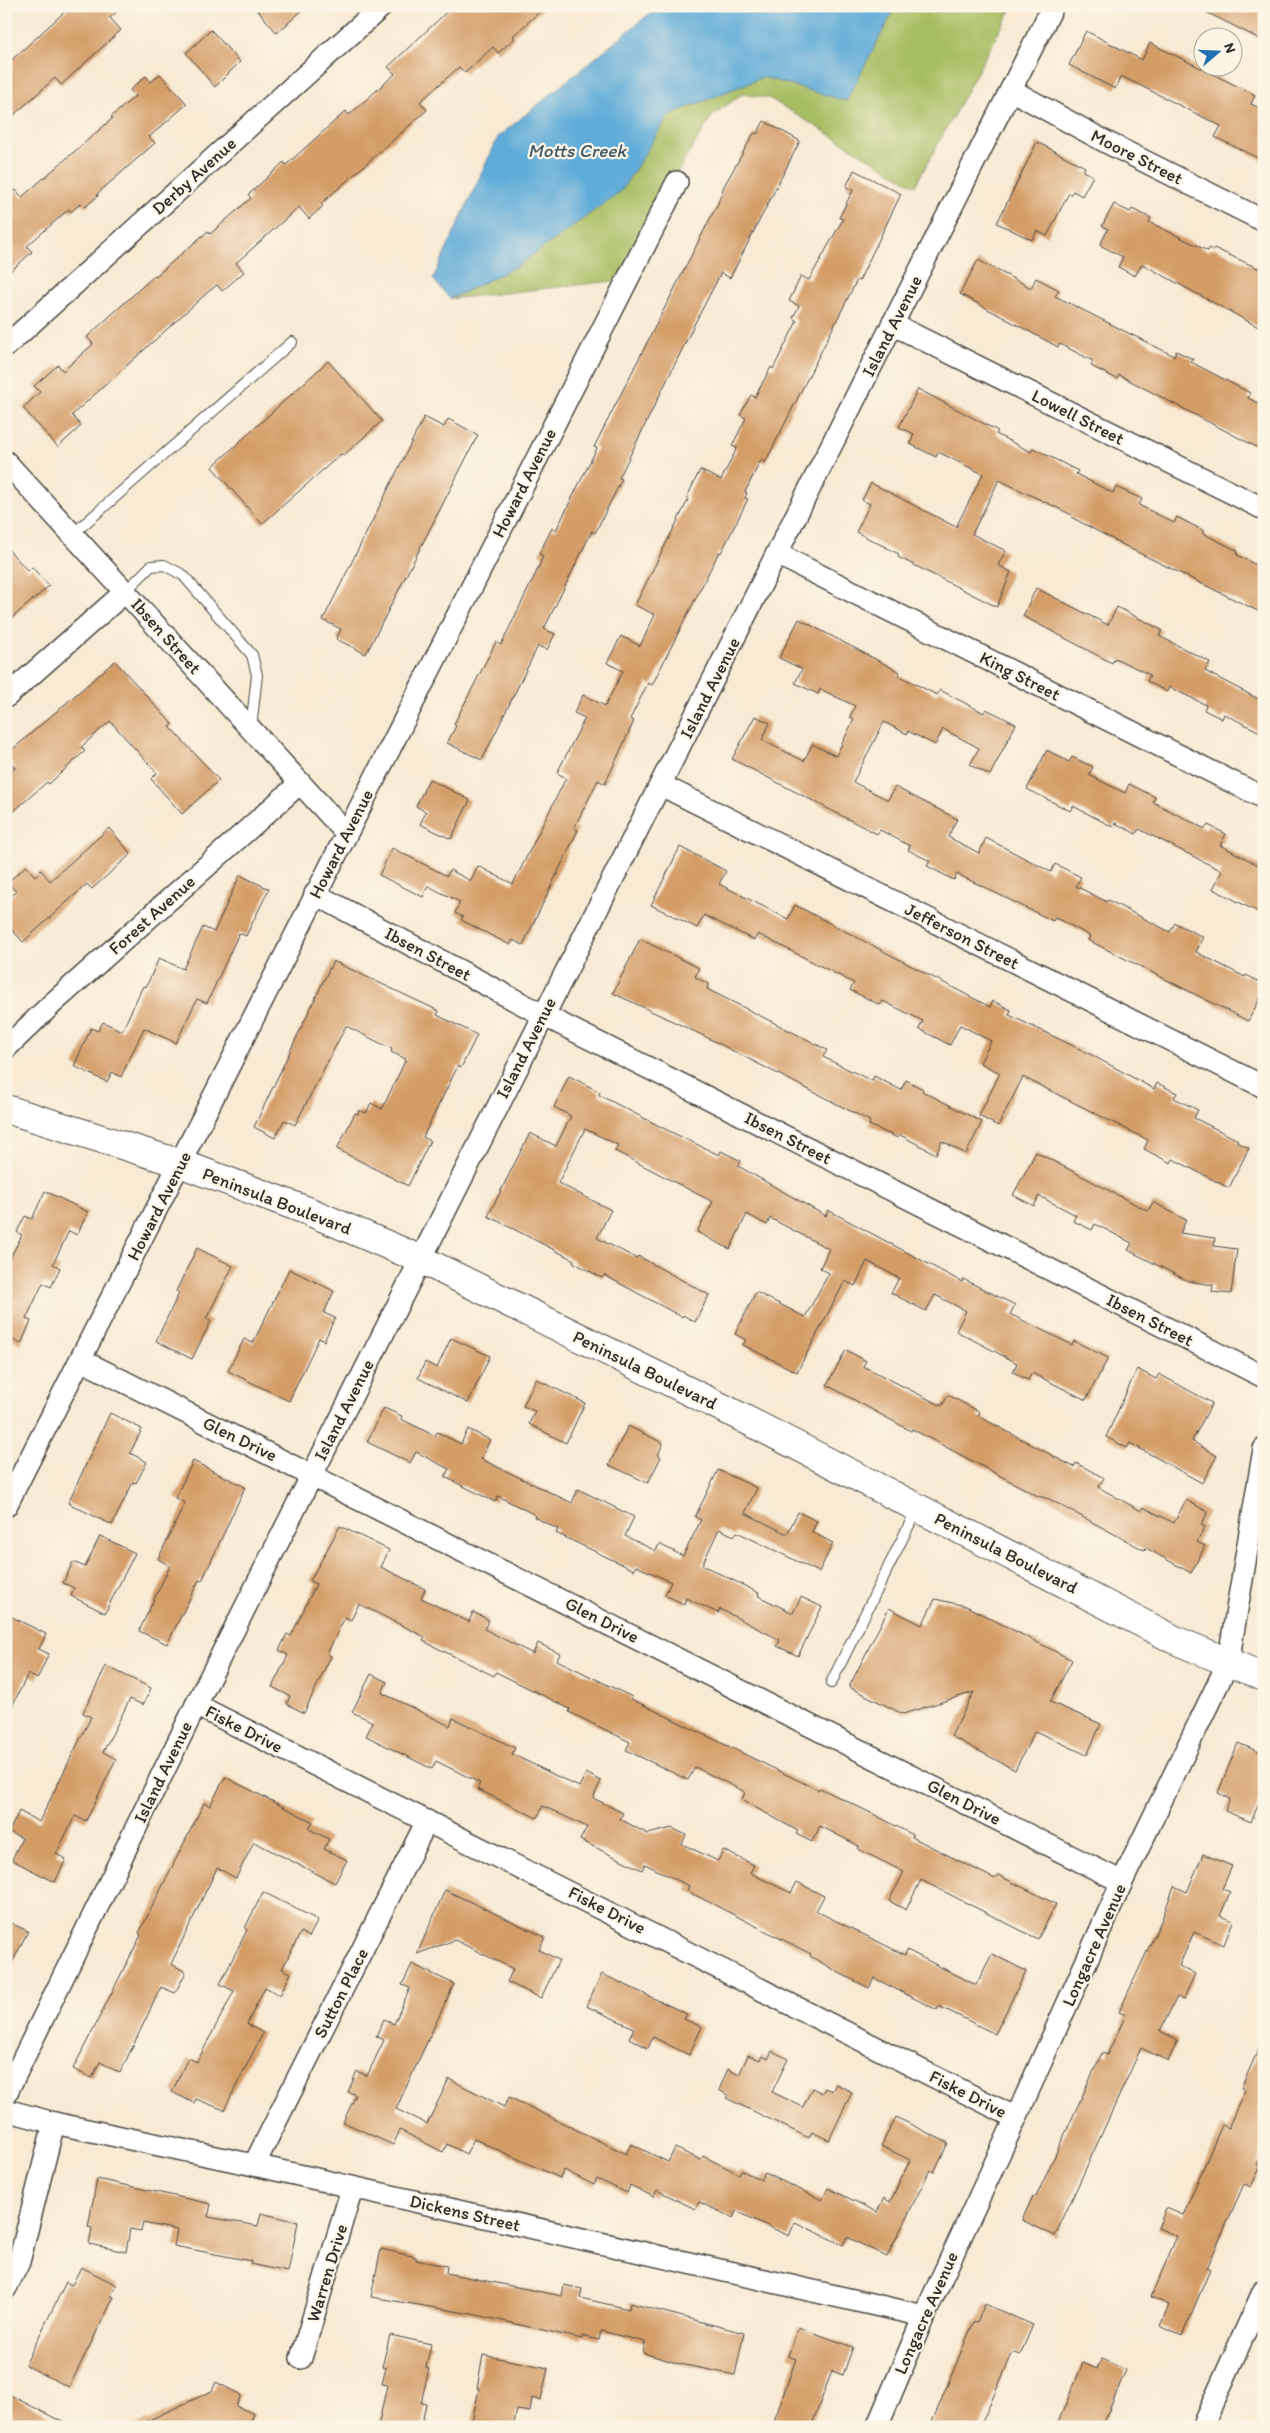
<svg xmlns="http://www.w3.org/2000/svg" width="1270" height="2433" font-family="Itim,sans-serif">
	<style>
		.green { fill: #a7bd62; stroke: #697446 }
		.water { fill: #61acd9; stroke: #466c82 }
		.building { fill: #d49d68 }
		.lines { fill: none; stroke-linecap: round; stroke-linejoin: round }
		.service-casing { stroke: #4a4844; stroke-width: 12 }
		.minor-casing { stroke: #4a4844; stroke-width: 24 }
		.primary-casing { stroke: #4a4844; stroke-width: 30 }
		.service { stroke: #fff; stroke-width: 10 }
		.minor { stroke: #fff; stroke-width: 21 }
		.primary { stroke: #fff; stroke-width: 28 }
		.labels { text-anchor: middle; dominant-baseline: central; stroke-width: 4.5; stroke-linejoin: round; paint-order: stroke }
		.street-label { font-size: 18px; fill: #2b2b2b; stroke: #fcf5e5 }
		.water-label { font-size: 19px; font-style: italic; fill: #3e5868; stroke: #fcf5e5 }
	</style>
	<rect width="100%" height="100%" fill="#fcf5e5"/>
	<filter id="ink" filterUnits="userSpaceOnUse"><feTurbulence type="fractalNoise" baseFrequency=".02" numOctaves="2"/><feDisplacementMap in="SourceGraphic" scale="10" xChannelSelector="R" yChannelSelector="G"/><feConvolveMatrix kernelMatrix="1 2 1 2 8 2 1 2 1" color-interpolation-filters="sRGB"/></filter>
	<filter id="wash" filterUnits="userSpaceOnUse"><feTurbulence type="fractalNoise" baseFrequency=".0096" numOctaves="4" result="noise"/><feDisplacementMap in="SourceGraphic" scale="20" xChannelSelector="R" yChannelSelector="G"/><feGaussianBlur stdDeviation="1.12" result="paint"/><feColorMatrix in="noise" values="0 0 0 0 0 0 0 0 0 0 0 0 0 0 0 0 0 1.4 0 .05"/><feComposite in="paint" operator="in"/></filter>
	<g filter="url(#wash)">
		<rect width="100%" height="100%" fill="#f8ead3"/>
		<path class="green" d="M896,6h117l-98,180 -146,-88 -27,-4 -30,22 -43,70 -48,94 -171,19 69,-34 102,-74 48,-76 94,-38 83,23z"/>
		<path class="water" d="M659,6h237l-50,95 -83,-24 -94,38 -48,76 -102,74 -69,34 -17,-20 65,-142z"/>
		<g id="blocks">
			<g class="building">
				<path d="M71,6h52l-13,12 11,12 -60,55 -6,-7 -49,44v-57z"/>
				<path d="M254,6h53l-30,27z"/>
				<path d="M453,6h93l-33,30 2,2 -17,15 -5,-6 -28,26 -6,-6 -39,35 7,8 -106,94 2,2 -14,13 -10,-12 -63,56 8,9 -22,19 -5,-6 -10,8 -135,122 9,11 -23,21 -35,-39 17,-16 -6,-6 24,-21 5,6 30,-27 -6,-7 68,-62 1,1 52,-45 2,3 41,-36 -3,-3 36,-33 2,3 60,-54 3,4 46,-41 -7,-7z"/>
				<path d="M1194,6h70v35z"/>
				<path d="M211,30l29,32 -25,25 -29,-34z"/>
				<path d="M1086,31l56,29 8,-17 105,52 -4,9 13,6v51l-49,-24 6,-11 -100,-50 -6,13 -46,-24z"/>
				<path d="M160,74l27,30 -38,33 6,6 -58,51 1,2 -13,11 -4,-4 -10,9 -2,-3 -42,37 5,6 -26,23v-77l10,-8 6,7 91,-79 -2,-1 24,-21 -5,-6 16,-14 5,6z"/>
				<path d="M764,121l36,20 -70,137 -9,-5 -25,48 -77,157 3,1 -27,54 -3,-2 -48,98 11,5 -8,16 -9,-4 -56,114 -35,-17 9,-17 -2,-2 42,-82 5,3 35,-72 7,-17 -4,-2 13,-26 4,2 41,-82 -3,-1 124,-244 6,-17 30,-53 3,1z"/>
				<path d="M1037,142l48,25 -2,4 10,5 -11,20 -9,-5 -2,4 -2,-2 -22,43 -10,-5 -5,9 -35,-17z"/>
				<path d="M854,170l47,24 -42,87 -2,-1 -92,183 -4,-3 -16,32 2,1 -2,5 3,1 -27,54 -2,-1 -67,133 -4,-2 -18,36 4,2 -29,63 -7,-4 -24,48 4,2 -55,115 -10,-5 -3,5 -49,-25 2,-3 -8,-4 5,-11 -32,-16 -5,11 -44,-22 13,-27 55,28 3,-6 21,11 7,-15 35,18 53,-106 -9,-5 28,-55 -11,-5 9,-18 22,11 18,-35 -16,-8 14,-27 19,10 15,-31 -20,-10 54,-107 -2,-1 13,-27 21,10 16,-32 -5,-2 14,-28 -6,-3 11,-20 4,2 16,-30 2,2 24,-48 -4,-3 6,-12 -10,-5 12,-25 8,4 34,-61 -4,-1 14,-28 -7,-3z"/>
				<path d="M1114,204l16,8 2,-3 19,9 -2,4 59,29 2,-3 3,2 1,-2 50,23v59l-122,-66 -7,12 -17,-9 5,-10 -23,-12 8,-16 -6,-3z"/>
				<path d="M978,260l53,28 5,-10 23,12 -4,6 119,60 2,-5 17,8 -2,3 59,31 -2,5 16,8v45l-145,-76 -2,4 -26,-13 2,-5 -33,-17 -2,3 -98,-53z"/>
				<path d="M328,361l54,60 -39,35 -2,-2 -79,70 -50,-57z"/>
				<path d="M918,389l80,42 -2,3 35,18 2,-4 45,23 -2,3 37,19 3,-6 26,12 -3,6 35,18 3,-6 27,14 -2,2 36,18 -1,4 27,14v45l-133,-65 -60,-32 1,-2 -73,-35 -27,54 34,17 -8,14 13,7 -14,35 -99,-50 1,-3 -43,-22 14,-28 -8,-4 9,-17 85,44 27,-53 -45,-22 -2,5 -26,-13 4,-10 -15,-7z"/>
				<path d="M424,417l20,10 4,-8 30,16 -112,219 -30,-15 5,-10 -18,-9z"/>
				<path d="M6,547l22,24 4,-4 17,19 -43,37z"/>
				<path d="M1036,588l72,37 9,-18 45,23 -3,6 51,26 -5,9 59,31v32l-40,-20 -2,5 -18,-9 2,-5 -37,-18 -2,5 -20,-11 3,-6 -35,-17 -3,5 -89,-47z"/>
				<path d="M799,619l101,53 -2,3 39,20 3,-5 44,23 2,-4 30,15 -26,51 -20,-10 9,-17 -36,-19 -8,16 -27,-14 -1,3 -23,-12 -31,60 35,18 7,-13 62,32 -9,18 31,16 7,-15 65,34 4,-8 26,13 -5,9 31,16 1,-2 62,32 5,-9 28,14 -7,15 49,25 1,-2 18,9v7l-16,30 -160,-81 2,-4 -35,-19 -2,4 -96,-47 -3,6 -27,-14 3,-5 -22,-11 2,-4 -30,-16 -3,4 -145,-75 23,-43 15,7 -8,17 42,21 8,-17 24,12 18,-37 -4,-2 5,-11 -35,-17 -2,5 -23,-11 7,-14 -23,-11z"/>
				<path d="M115,661l58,64 -3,2 49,53 -37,34 -31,-35 6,-6 -47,-52 -29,26 4,4 -36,33 -2,-2 -41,36v-42l9,-8 -9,-13z"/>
				<path d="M1047,750l22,12 3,-5 21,10 -4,8 36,18 4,-9 26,13 -2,5 52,27 3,-4 18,9 -6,11 44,23v47l-51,-26 9,-18 -83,-42 -3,5 -21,-11 -2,4 -40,-21 -3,5 -43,-22z"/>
				<path d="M429,779l41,21 -19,39 -31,-15 6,-12 -10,-6z"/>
				<path d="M109,828l22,26 -39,35 -5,-5 -64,58 -17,-19v-22l10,-9 -8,-10 18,-16 9,10 6,-6 9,11z"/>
				<path d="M680,847l46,24 -7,13 69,35 7,-14 195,102 3,-6 18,9 -2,5 79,38 66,36 3,-6 20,10 -3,5 24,12 -4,8 44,22 -1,2 12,6 -20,40 -56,-29 -2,4 -27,-14 4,-9 -125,-63 -25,49 -19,-10 21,-43 -20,-10 11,-22 -31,-16 -10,20 -31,-16 4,-8 -40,-20 -3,4 -30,-15 4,-7 -96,-49 -4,6 -50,-25 -7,13 -46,-23z"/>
				<path d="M240,875l29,14 -23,47 -7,-3 -32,70 -10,-4 -21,44 -32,-15 -23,49 -9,-5 -5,10 -33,-16 17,-38 7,3 5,-9 19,9 21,-45 3,1 13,-29 24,11 20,-42 11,5z"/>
				<path d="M640,939l59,29 -4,9 14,7 -2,5 105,53 15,8 -4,7 49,24 2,-5 27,14 5,-10 17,9 -1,2 60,31 -16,32 -24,-13 -6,13 -36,-19 -2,3 -29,-13 1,-4 -166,-85 -91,-43z"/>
				<path d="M333,961l106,50 -2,4 40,20 -16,33 -3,-2 -35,71 7,4 -22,45 -71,-37 18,-36 3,1 1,-4 7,3 5,-10 11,6 24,-50 -15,-7 1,-3 -46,-23 -51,99 -11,-5 -9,18 -21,-11z"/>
				<path d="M569,1076l31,16 -1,3 72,37 48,23 2,-4 20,10 -3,5 88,50 2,-6 134,72 1,-3 52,26 -5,9 62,31 2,-4 34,17 -22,42 -54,-27 -4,7 -15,-8 4,-9 -61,-32 10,-20 -31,-16 -9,16 -35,-18 8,-15 -32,-17 -12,25 -10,-5 -48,91 -54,-27 3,-5 -11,-6 21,-42 49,25 24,-44 -9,-5 9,-19 -59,-31 -3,7 -20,-11 -17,35 -18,-9 -15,-8 16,-30 -98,-51 3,-6 -33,-16 -27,54 53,27 -14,28 35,18 4,2 2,-2 71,39 -14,27 -12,-7 -1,2 -78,-42 -2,3 -29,-16 1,-2 -86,-44 42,-83 26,13 15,-30 -17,-9z"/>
				<path d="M1036,1152l112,59 5,-9 33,18 -6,13 35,5 -1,8 23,3 -6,45 -19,-2 1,-7 -25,-4 -60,-31 4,-7 -37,-19 -3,6 -19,-9 3,-6 -37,-19 -5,10 -21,-11z"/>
				<path d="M45,1191l43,21 -11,23 -8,-4 -16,33 7,4 -9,19 -8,-4 -17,36 5,2 -10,23 -15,-8v-70l16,-31 -5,-3 8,-16 7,3z"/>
				<path d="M197,1248l36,18 -27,53 5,2 -19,38 -36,-18 23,-48 -3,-2z"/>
				<path d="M289,1269l45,22 -10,22 11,5 -11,23 -5,-3 -30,63 -61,-30 16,-32 9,4z"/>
				<path d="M451,1338l39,18 -22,47 -50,-25 7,-16 12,6z"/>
				<path d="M846,1350l20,11 -3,5 79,40 6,-11 32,17 -2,4 60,32 36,19 2,-4 28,15 -6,9 43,24 2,-4 31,16 12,-23 22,12 -7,13 4,2 -8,15 8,4 -14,27 -45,-25 -2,2 -95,-51 -11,-3 -126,-67 -1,2 -84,-46z"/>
				<path d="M1137,1369l19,10 3,-5 53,29 -20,38 25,15 -15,27 -72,-40 -3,5 -21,-11z"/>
				<path d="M536,1379l49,24 -19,40 -37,-19 6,-13 -12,-5z"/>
				<path d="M384,1408l18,8 -1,3 34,17 2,-4 24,12 7,-15 22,11 -9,19 91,44 6,-14 56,28 -9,19 31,15 3,-7 24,12 18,-36 -6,-3 23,-47 39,18 -12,25 42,21 11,-22 19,9 -5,11 21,11 -14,29 -82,-40 -3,4 -15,-7 -17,36 57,28 -1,3 35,17 8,-16 21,10 -24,49 -21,-10 3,-6 -60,-31 -2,4 -32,-15 -2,6 -19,-9 6,-13 -35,-16 -2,4 -78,-37 2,-4 -24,-12 1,-2 -37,-19 -3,6 -50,-25 4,-8 -33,-17 -6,11 -43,-21z"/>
				<path d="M110,1413l32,16 -12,24 17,9 -11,21 -3,-1 -21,43 -44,-22z"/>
				<path d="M628,1426l35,17 -5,12 3,2 -13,26 -39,-18z"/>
				<path d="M193,1461l52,26 -43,94 -3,-1 -32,64 -28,-13 31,-65 -12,-7 27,-56 -10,-5z"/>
				<path d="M340,1526l49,24 -8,17 44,22 -4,9 48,24 4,-10 16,8 -5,9 49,25 5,-11 22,11 -3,6 75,37 -1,2 187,91 2,-2 55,27 38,20 -1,2 83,42 3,-4 58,29 -18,35 -117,-59 -15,30 -17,-9 15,-29 -46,-23 1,-3 -39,-20 -8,16 -16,-8 2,-3 -56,-31 3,-8 -50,-25 -7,13 -62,-30 4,-8 -61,-30 1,-3 -74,-37 -2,4 -71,-35 2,-4 -66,-33 -8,16 -6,-3 -18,37 4,2 -27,57 -17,-9 3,-8 -18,-9 16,-32 -9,-5 8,-16 4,2 25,-52 -6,-3z"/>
				<path d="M100,1536l35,17 -30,60 -34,-17 3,-8 -11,-5 10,-21 12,5z"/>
				<path d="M935,1599l31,7 106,54 -22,42 51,22 -14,31 -52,-24 -20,39 -64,-34 23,-44 -71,22 -54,-27 40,-79 33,17z"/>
				<path d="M6,1614l40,20 -7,15 10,5 -12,25 -9,-5 -22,44z"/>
				<path d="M106,1666l45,22 -8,17 -13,-6 -27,53 13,7 -30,62 -11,-5 -19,38 10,5 -11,23 -43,-22 10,-22 -13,-6 10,-21 20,11 52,-105 -8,-4z"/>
				<path d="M371,1674l16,8 -5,11 68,33 3,-8 62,30 -3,6 67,33 7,-14 15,8 -8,17 30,15 -3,6 28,15 24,-6 14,7 -4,9 36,17 5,-11 31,15 -4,8 41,20 6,-11 27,14 -8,15 89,44 2,-5 69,35 16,-31 34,17 -31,63 -56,-28 -2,4 -63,-32 -5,10 -28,-14 -31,-18 1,-2 -124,-63 2,-5 -44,-22 -3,6 -62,-30 7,-13 -44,-21 -6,12 -60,-29 3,-6 -44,-22 -4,8 -66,-33 7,-14 -21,-10z"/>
				<path d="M1238,1743l26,11v37l-13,31 -26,-11 5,-12 -12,-6z"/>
				<path d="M225,1777l88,45 -4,7 20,10 -5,10 23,11 -12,23 -81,-41 -18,36 -19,-10 -46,96 15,8 -11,21 -14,-6 -41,86 -20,-11 -8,16 -19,-9 68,-134 -2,-2 65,-130 6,3z"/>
				<path d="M1203,1854l29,12 -10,23 8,3 -10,24 13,5 -9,24 -30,-13 -15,34 16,8 -12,26 -6,-3 -17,34 18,9 -10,21 -27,-13 -86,188 -33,-16 11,-24 3,1 66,-144 5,2 19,-40 -7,-3 43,-93 12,-33 13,6z"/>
				<path d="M445,1890l100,47 -6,13 20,10 -18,38 -34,-16 6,-13 -58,-29 -38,14z"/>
				<path d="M263,1892l55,28 -9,17 -8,-5 -19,37 9,4 -11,22 -15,-8 -18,37 16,9 -39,77 -28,-11 -2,4 -22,-11 16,-34 9,4 37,-71 -14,-7 27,-54 -2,-2z"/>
				<path d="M6,1921l22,10 -22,44z"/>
				<path d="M412,1964l42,20 -58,125 31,15 22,-45 55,28 5,-10 117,57 5,-10 37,18 7,-14 26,12 2,-4 36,18 2,-4 20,10 4,-7 57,27 6,-12 49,24 7,-14 6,4 20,-42 -29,-14 15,-29 52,26 -14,29 -4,-2 -43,87 -40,-20 -4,8 -48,-23 -6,14 -53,-25 -3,7 -34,-16 -4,7 -38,-19 -3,7 -24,-12 -3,8 -30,-14 -3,6 -30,-15 -4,8 -86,-39 -8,15 -19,-10 -4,8 -43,-22 -7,15 -50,-23 13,-27 -8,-3 9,-21 10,5 17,-36 -8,-4 8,-17 10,5 16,-36 -8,-3z"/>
				<path d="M602,1974l85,40 -3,5 18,8 -13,28 -36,-18 -5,11 -19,-10 5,-10 -48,-22z"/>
				<path d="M1264,2037v112l-7,15 4,2 -10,21 -7,-3 -37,84 3,2 -28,66 -22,-10 9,-21 -18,-8 26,-61 -19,-8 8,-20 17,7 39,-90 6,3 17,-38 -4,-2z"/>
				<path d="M772,2051l16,8 -16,33 31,15 9,-19 10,5 3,-5 7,3 4,-7 16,8 -23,48 -17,-8 -3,6 -83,-40 2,-3 -9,-5 9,-21 11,6 9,-20 12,5 2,-4 6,3z"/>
				<path d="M97,2179l114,25 -3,13 50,9 3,-13 37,9 -10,50 -38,-8 1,-3 -77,-15 3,-16 -34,-7 -2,8 -11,-2 -4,23 -37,-8 3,-16 -4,-1z"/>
				<path d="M381,2249l35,8v3l31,6 -1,7 116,23 2,-11 18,4 -2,9 49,11 1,-6 114,30 -9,42 -55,-11 -37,-11 2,-11 -44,-11 -2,9 -17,-4v3l-110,-25 -101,-17z"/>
				<path d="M81,2267l36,18 -6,11 3,1 -45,90 -44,-22 41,-83 6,3z"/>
				<path d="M985,2304l48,21 -13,30 -7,-3 -33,75h-50l44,-106 3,1z"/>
				<path d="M798,2327l55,20 -10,28 -11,-4 -21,56h-39l24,-68 -8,-3z"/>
				<path d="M390,2335l41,9 -5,24 3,1 -8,34 5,1 -5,23h-43l9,-42 -5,-1 4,-16 -4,-1z"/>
				<path d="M483,2355l65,13 -7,32 -9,-2 -2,14 -13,-2 -4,17h-42l8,-39h-2z"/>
				<path d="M1102,2359l24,11 -24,57h-46l27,-64 14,6z"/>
				<path d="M216,2382l25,13 -5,11 18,8 -6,13h-114l78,-36z"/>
				<path d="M6,2393l66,34h-66z"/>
			</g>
		</g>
	</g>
	<g filter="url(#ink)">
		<use href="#blocks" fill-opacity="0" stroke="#4a4844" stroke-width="1"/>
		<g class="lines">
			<g class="service-casing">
				<g id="service">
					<path d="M73,534l219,-192"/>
					<path d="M125,592l26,-26 13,-1 19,10 69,80 5,20 -6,53"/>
					<path d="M831,1683l86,-174"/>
				</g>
			</g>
			<g class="minor-casing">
				<g id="minor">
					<path d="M1011,90l95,52 158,79"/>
					<path d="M892,324l372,185"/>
					<path d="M6,346l376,-340"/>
					<path d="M6,462l340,371"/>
					<path d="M777,554l487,244"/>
					<path d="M6,697l119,-105"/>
					<path d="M661,785l603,302"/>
					<path d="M315,894l228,121 721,362"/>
					<path d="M6,1048l47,-45 247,-220"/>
					<path d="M81,1360l1041,522"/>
					<path d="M6,1506l671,-1324"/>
					<path d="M196,1705l820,413"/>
					<path d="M6,2094l190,-389 857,-1699"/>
					<path d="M6,2110l48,13 200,42 670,151"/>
					<path d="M254,2165l173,-344"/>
					<path d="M6,2288l13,-26 35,-139"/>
					<path d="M301,2358l51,-170"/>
					<path d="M877,2427l47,-111 92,-198 106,-236 106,-219 36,-214"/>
					<path d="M1202,2427l62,-137"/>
				</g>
			</g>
			<g class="primary-casing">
				<path id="primary" d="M6,1109l176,55 126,47 112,48 311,153 444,228 89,37"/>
			</g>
			<use href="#service" class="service"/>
			<use href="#minor" class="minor"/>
			<use href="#primary" class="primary"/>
		</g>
	</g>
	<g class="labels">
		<g class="street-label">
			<text transform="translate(1137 157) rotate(27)">Moore Street</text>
			<text transform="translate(194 176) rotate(-42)">Derby Avenue</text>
			<text transform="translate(892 326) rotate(-63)">Island Avenue</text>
			<text transform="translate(1078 417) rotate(27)">Lowell Street</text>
			<text transform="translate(524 483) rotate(-63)">Howard Avenue</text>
			<text transform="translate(166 636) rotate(48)">Ibsen Street</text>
			<text transform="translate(1020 676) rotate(27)">King Street</text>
			<text transform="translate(710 688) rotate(-63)">Island Avenue</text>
			<text transform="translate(341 844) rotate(-63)">Howard Avenue</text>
			<text transform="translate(152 915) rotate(-42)">Forest Avenue</text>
			<text transform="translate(962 936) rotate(27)">Jefferson Street</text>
			<text transform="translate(428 954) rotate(28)">Ibsen Street</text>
			<text transform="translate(526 1048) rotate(-63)">Island Avenue</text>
			<text transform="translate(788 1138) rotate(27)">Ibsen Street</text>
			<text transform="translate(277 1201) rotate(21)">Peninsula Boulevard</text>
			<text transform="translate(159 1206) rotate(-63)">Howard Avenue</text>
			<text transform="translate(1150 1320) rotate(27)">Ibsen Street</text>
			<text transform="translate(645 1370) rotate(26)">Peninsula Boulevard</text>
			<text transform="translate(344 1410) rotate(-63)">Island Avenue</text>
			<text transform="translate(240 1439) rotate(26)">Glen Drive</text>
			<text transform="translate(1006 1553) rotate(27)">Peninsula Boulevard</text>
			<text transform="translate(602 1620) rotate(27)">Glen Drive</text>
			<text transform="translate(244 1729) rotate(27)">Fiske Drive</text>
			<text transform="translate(163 1772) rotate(-64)">Island Avenue</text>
			<text transform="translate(964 1802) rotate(27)">Glen Drive</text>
			<text transform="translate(607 1910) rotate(27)">Fiske Drive</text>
			<text transform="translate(1094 1945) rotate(-66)">Longacre Avenue</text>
			<text transform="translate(341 1993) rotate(-63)">Sutton Place</text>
			<text transform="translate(968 2094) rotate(27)">Fiske Drive</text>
			<text transform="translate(465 2213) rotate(13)">Dickens Street</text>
			<text transform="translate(327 2273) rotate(-73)">Warren Drive</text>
			<text transform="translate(926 2313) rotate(-66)">Longacre Avenue</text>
		</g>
		<g class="water-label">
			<text x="577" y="150">Motts Creek</text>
		</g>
	</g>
	<rect width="1270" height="2433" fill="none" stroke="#fcf5e5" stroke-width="25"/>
	<g transform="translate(1218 52) rotate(71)"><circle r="24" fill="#fcf5e5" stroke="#a8a49b"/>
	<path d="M0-4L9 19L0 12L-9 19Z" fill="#1f6fb2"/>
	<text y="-8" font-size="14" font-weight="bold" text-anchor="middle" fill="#2b2b2b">N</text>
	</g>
</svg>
